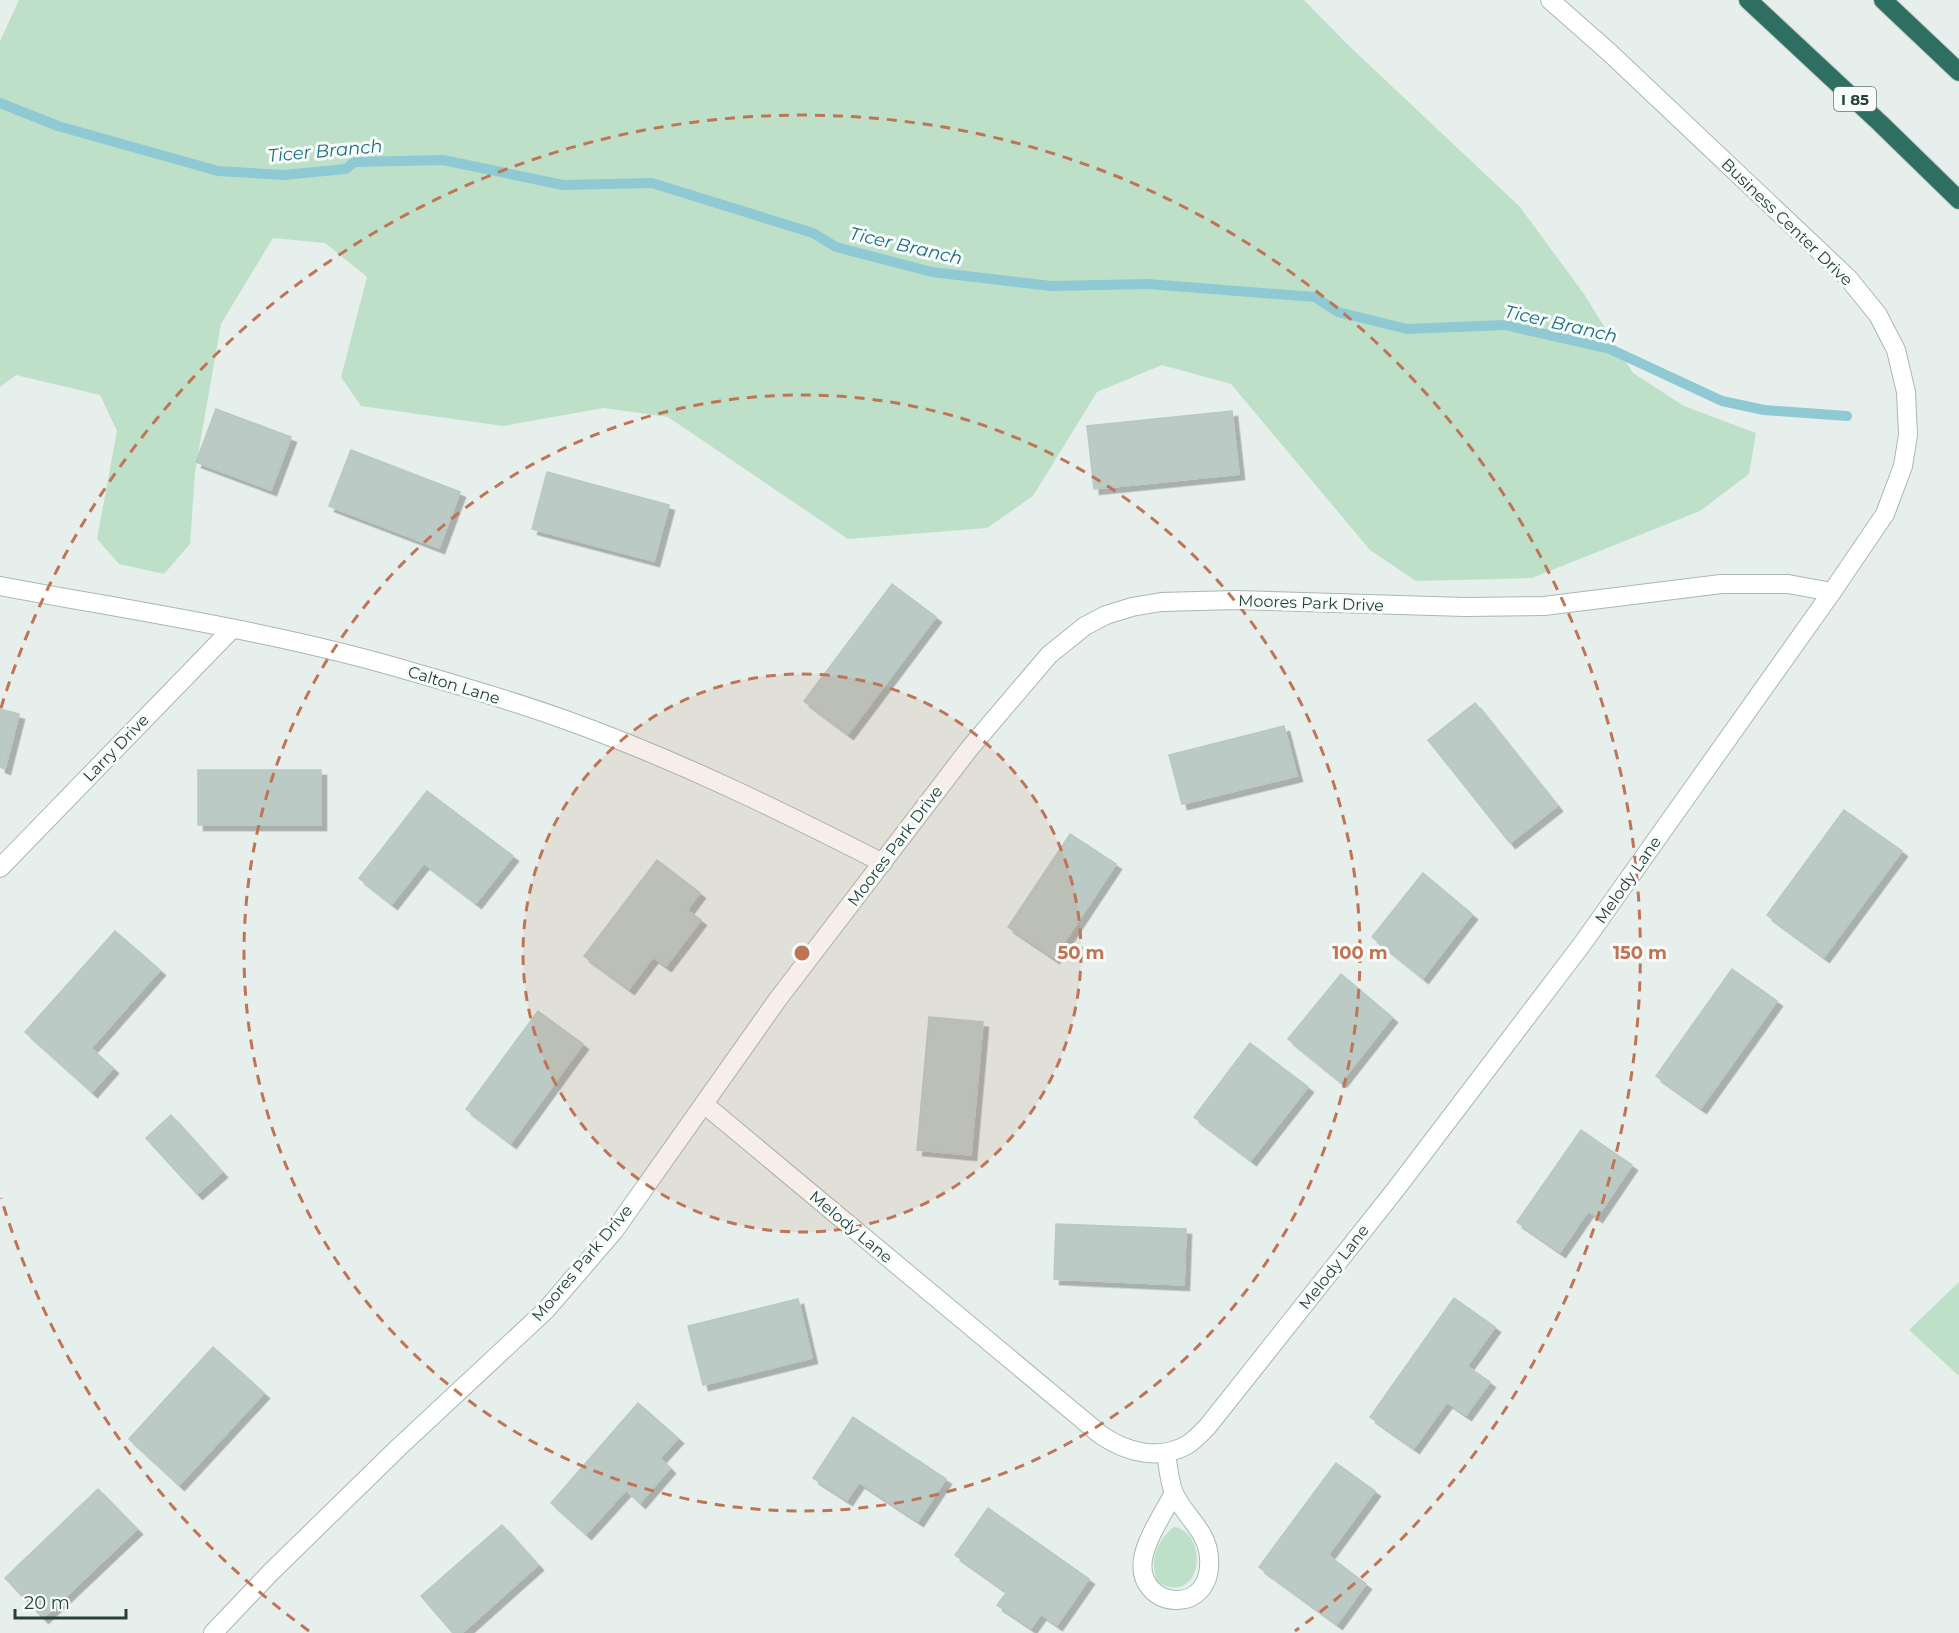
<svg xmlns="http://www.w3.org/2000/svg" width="1959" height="1633" font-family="Montserrat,sans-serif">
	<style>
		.green { fill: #bfe0c8 }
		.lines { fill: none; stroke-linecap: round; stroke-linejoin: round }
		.stream { stroke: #8ec9d4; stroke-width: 10 }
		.building { fill: #bbcac4; stroke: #b8c9c2; stroke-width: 1.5; filter: url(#shadow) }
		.minor-casing { stroke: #a8b8b2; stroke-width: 20 }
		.highway-casing { stroke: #c2cac8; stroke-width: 20 }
		.minor { stroke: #fff; stroke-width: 18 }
		.highway { stroke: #2f6f62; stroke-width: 18 }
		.ring { fill: none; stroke: #c07456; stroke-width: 3; stroke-dasharray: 10 8 }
		.labels { text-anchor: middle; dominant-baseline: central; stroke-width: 6; stroke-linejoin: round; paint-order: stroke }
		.shield { fill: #f7fbf9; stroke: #637a73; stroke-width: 1.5 }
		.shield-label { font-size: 15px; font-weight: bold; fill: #24423a }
		.street-label { font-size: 16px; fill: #24423a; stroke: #f7fbf9 }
		.water-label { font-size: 18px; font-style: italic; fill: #1c6f80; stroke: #f7fbf9 }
		.centre { fill: #c07456; stroke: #f7fbf9; stroke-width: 3 }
		.ring-label { font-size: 18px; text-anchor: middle; font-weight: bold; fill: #c07456; stroke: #f7fbf9; stroke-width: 6; stroke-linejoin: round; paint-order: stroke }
	</style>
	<defs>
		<filter id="shadow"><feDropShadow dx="5.5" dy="5.5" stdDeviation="0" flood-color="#0004"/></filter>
	</defs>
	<rect width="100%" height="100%" fill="#e6efeb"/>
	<g class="green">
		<path d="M19,0h1285l42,43 174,164 64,87 49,79 51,33 72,27 -7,41 -49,37 -168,67 -116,3 -46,-31 -139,-166 -69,-19 -65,27 -64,104 -46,32 -139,11 -180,-122 -64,-9 -101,18 -142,-20 -20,-29 26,-100 -42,-34 -52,-5 -52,86 -26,148 -5,72 -26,30 -45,-10 -22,-25 20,-108 -17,-36 -84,-20 -16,12v-346z"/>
		<path d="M1959,1282v94l-50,-46z"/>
		<path d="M1174,1527c36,6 28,81 -16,55 -10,-20 -1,-42 16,-55z"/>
	</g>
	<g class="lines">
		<path class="stream" d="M0,103l58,23 160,45 65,4 63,-6 8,-7 89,-2 120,25 89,-2 161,50 23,14 96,25 119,14 97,-2 167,13 23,15 69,17 98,-4 105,24 112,52 42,9 83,6"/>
	</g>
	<g class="building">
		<path d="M216,409l75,28 -20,53 -75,-28z"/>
		<path d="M1232,411l7,63 -145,15 -7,-63z"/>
		<path d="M351,450l109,42 -21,56 -110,-42z"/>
		<path d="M547,472l122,33 -15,56 -122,-32z"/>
		<path d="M892,584l44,33 -88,117 -44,-33z"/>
		<path d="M1475,703l82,103 -47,37 -82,-103z"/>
		<path d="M0,709l19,5 -14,55 -5,-2z"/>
		<path d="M1284,726l13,50 -115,28 -13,-49z"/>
		<rect x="198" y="770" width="123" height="55"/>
		<path d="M427,791l86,65 -37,47 -52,-40 -32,41 -33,-26z"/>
		<path d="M1844,810l58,41 -78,106 -57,-42z"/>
		<path d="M1070,834l46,30 -62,94 -46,-31z"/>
		<path d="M657,860l43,33 -13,17 14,10 -35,46 -13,-9 -24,32 -45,-33z"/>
		<path d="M1423,873l49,41 -49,64 -51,-41z"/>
		<path d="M115,931l45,39 -69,78 22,20 -21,24 -67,-60z"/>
		<path d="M1732,969l45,32 -76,107 -45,-32z"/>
		<path d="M1341,974l51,43 -51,65 -53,-43z"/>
		<path d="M538,1011l45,33 -72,99 -45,-34z"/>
		<path d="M929,1017l54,5 -12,133 -54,-5z"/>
		<path d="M1250,1043l58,44 -57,73 -57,-43z"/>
		<path d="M171,1115l51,57 -25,22 -51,-56z"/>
		<path d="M1581,1130l51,35 -35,52 -9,-6 -28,41 -43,-30z"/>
		<path d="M1056,1224l130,5 -2,56 -130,-6z"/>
		<path d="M1454,1298l41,29 -28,39 23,16 -24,33 -19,-13 -33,46 -44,-31z"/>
		<path d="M798,1299l14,59 -109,27 -15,-59z"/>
		<path d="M213,1347l51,46 -85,92 -50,-46z"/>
		<path d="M638,1403l40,35 -18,20 10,10 -30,35 -14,-13 -40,44 -35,-31z"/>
		<path d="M853,1417l93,62 -28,42 -59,-39 -12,18 -34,-22z"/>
		<path d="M1336,1463l39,28 -47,64 38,29 -29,40 -78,-57z"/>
		<path d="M98,1489l39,40 -94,89 -38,-40z"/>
		<path d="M988,1508l101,71 -32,46 -16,-11 -10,14 -34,-23 10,-13 -52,-37z"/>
		<path d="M502,1525l36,40 -76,68h-9l-32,-37z"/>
	</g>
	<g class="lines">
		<g class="minor-casing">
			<g id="minor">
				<path d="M0,586c139,26 280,46 416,87 49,14 99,29 147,46 110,39 216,91 320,144"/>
				<path d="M0,868l232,-239"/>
				<path d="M704,1104l397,331c25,17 57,26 86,10 8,-5 15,-13 21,-19l188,-237 187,-246 249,-351 53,-78 18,-48 5,-31 -2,-43 -10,-42 -18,-35 -30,-37 -238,-225 -60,-53"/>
				<path d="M1166,1453c2,12 3,28 8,40 10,23 33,37 35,64 5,62 -74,52 -66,2 3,-20 21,-47 31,-66"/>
				<path d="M213,1633l58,-61 127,-124 148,-138 68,-79 164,-232 191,-250 80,-94 36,-29 21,-11 26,-8 29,-5 75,-2 229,7 79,-1 177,-22h67l44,8"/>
			</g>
		</g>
		<g class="highway-casing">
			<g id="highway">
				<path d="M1748,0l132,123 79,77"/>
				<path d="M1883,0l76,72"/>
			</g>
		</g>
		<use href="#minor" class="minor"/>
		<use href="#highway" class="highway"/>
	</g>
	<circle cx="802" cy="953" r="279" fill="#c07456" fill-opacity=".12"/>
	<g class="ring">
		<circle cx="802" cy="953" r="279"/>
		<circle cx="802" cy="953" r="558"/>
		<path d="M309 1631A838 838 0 0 1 1 1198M1 708A838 838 0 1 1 1295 1631"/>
	</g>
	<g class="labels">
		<rect class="shield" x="1834" y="87" width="42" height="24" rx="4.5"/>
		<g class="shield-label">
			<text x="1855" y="99">I 85</text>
		</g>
		<g class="street-label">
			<text transform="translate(1787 222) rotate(44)">Business Center Drive</text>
			<text transform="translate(1311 603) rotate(2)">Moores Park Drive</text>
			<text transform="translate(454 685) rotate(17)">Calton Lane</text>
			<text transform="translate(116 748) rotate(-46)">Larry Drive</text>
			<text transform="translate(895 846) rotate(-53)">Moores Park Drive</text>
			<text transform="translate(1628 880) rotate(-55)">Melody Lane</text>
			<text transform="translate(851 1227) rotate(40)">Melody Lane</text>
			<text transform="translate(582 1263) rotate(-50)">Moores Park Drive</text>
			<text transform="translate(1334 1267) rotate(-52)">Melody Lane</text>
		</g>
		<g class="water-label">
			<text transform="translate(325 151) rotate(-5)">Ticer Branch</text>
			<text transform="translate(906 246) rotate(13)">Ticer Branch</text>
			<text transform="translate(1561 324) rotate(13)">Ticer Branch</text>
		</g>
	</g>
	<circle cx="802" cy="953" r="9" class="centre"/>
	<g class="ring-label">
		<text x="1081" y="959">50 m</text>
		<text x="1360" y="959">100 m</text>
		<text x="1640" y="959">150 m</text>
	</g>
	<path d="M15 1609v9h111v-9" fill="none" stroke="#24423a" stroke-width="3"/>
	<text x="24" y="1609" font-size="18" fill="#24423a" stroke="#f7fbf9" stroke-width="4.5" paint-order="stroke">20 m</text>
</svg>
